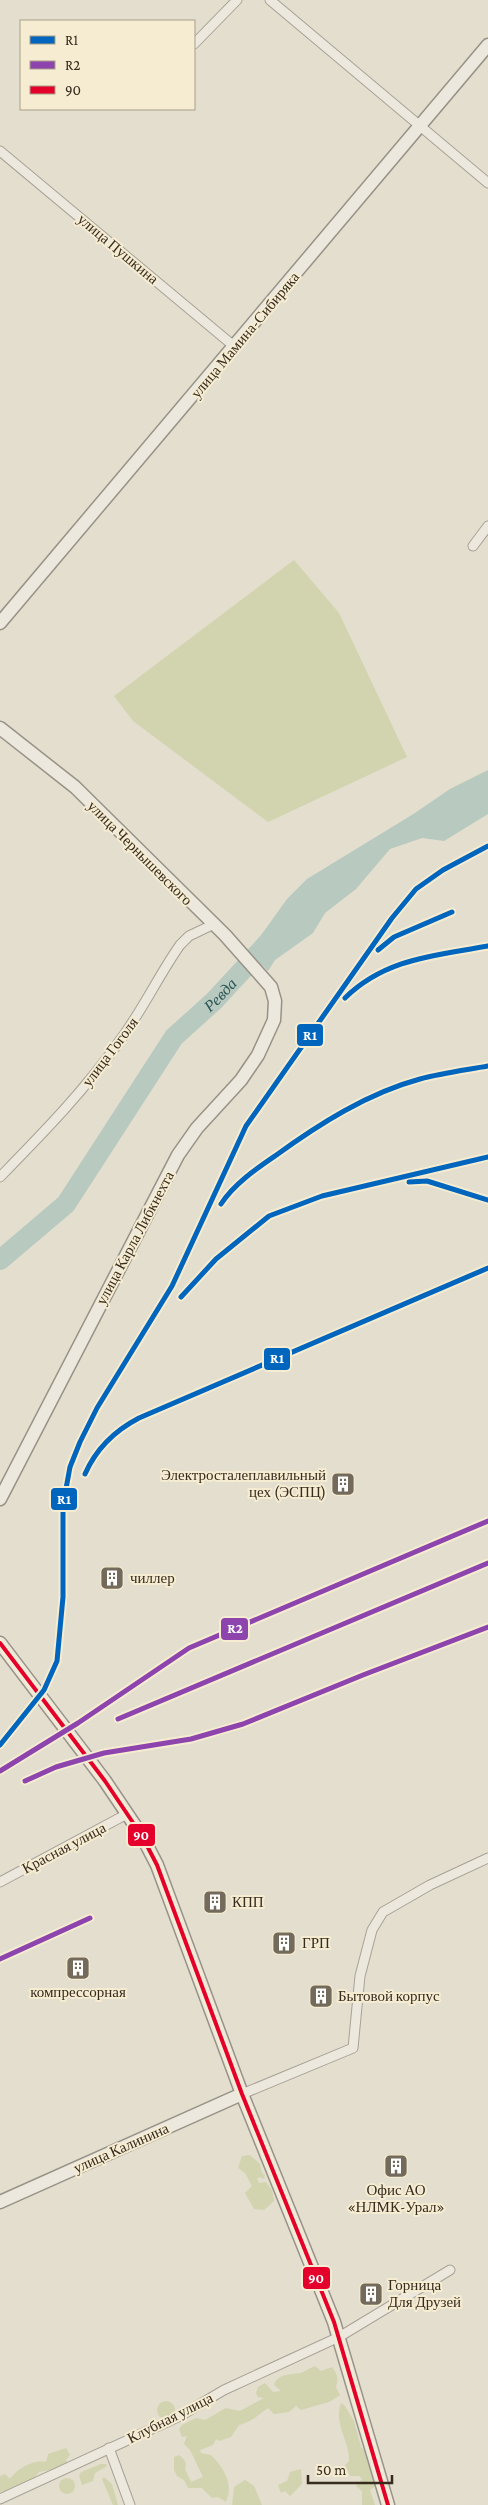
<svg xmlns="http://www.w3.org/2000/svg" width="488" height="2505" font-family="'Crimson Pro',serif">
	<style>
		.green { fill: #d2d4af }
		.water { fill: #b8c9bf }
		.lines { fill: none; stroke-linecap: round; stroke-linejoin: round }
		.river { stroke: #b8c9bf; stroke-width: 20 }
		.street-casing { stroke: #a8a296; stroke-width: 11 }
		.secondary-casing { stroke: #989286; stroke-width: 15 }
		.street { stroke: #ece8de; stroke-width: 9 }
		.secondary { stroke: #ece8de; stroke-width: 12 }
		.bus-1-casing { stroke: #f5ecd2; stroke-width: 8 }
		.bus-1 { stroke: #e4002b; stroke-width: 4 }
		.rail-1-casing { stroke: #f5ecd2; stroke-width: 9 }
		.rail-2-casing { stroke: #f5ecd2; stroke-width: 9 }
		.rail-1 { stroke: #0065bd; stroke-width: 5 }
		.rail-2 { stroke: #8e44ad; stroke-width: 5 }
		.labels { text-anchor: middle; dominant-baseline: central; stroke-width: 4; stroke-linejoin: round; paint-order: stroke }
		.street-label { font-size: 15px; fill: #372b1e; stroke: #f5ecd2 }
		.poi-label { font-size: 15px; fill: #372b1e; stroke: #f5ecd2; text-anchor: start }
		.water-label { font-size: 16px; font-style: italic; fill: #2d5756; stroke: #f5ecd2 }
		.line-badge { stroke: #f5ecd2; stroke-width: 2 }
		.badge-label { font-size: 14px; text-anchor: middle; font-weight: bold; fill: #fff }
	</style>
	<rect width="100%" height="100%" fill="#e3decd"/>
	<g class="green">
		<path d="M294,560l45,53 68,144 -139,65 -135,-101 -19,-25z"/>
		<path d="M250,2155l10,9 2,9 3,2 -1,4 -5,-2 -2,2 2,4 7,-1 6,8 2,11 -10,9 -10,-1 -9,-16 7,-7 -7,-13 -7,-5 4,-12z"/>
		<path d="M315,2366l6,5 11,-4c5,7 7,11 4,20l4,8 -11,7 -28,8 -5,-4 -7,6 -15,2 -6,-6c-12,8 -14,13 -29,17l-8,12 -12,4 -3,-2 -3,6 -13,5 1,3 10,2c13,13 23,29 15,47l-8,-5 -6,1 -10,-10h-14l-4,-8 -7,-4 -3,-6v-13l5,-2c6,5 8,7 6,14l6,13 12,-5 -13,-27 -6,-6 3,-8 -5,1 -3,-8 3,-4 14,-7 9,2 21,-12 14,3 24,-13 -6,-1 -2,-4 2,-6 7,-4 8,9 8,-1 -7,-6c5,-14 19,-9 29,-13 4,-2 7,-4 12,-6z"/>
		<circle cx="166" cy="2410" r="9"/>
		<path d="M341,2403l4,3 9,15 7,26 7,7 9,31 -7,5 5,15h-13v-14l-6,-5 6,-7 -3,-3h-9l-5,-11 4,-4c1,-20 -16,-38 -8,-58z"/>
		<path d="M66,2448l4,7 -4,5 2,5 -12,8 -6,-3 -11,2 -7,8 -29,14 -1,-3 -2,2v-17l5,-2 4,4h2c6,-10 24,-19 35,-16l2,-8z"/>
		<path d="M101,2464h5l1,2 -12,7 -2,8 -11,4 -3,-9 2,-4z"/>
		<path d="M301,2469l1,15 -12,12 -5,-5 -4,2 -3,-8 9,-4 3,-9z"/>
		<path d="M104,2477l8,7 6,21h-5l-11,-26z"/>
		<circle cx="67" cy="2486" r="8"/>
		<path d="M245,2480l9,6 8,19h-30l2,-18z"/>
	</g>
	<path class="water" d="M488,770v44l-44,27 -22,-3 -32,11 -34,40 -31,24 -12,20 -38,27 -7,11 -19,-19 38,-53 20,-20 108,-66 35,-24z"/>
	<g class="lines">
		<path class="river" id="s1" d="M0,1260l66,-56 108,-167 40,-36 59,-64"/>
		<g class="street-casing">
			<g id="street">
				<path d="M270,0l218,183"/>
				<path d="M194,44l43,-44"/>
				<path d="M0,151l235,196"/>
				<path d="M473,546l15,-20"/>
				<path d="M0,1177c43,-44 86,-88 121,-138 22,-30 38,-64 59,-94l9,-9 23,-11"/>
				<path d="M0,1882l127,-68"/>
				<path d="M242,2094l111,-46 7,-72 12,-46 11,-18 47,-27 58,-27"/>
				<path d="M109,2448l21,57"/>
				<path d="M0,2499l180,-83 44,-26 115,-53 111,-67"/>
			</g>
		</g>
		<g class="secondary-casing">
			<g id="secondary">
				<path d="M0,623l488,-578"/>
				<path d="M0,728l75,59 150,148 46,52 4,14 -1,19 -16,35 -17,25 -44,48 -19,27 -178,344"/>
				<path d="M0,1643l105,138 37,55 15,29 85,229 92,228 54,183"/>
				<path d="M0,2202l242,-108"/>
			</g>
		</g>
		<use href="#street" class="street"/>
		<use href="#secondary" class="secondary"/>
		<g class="bus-1-casing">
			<path id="bus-1" d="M0,1643l105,138 37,55 15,29 85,229 92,228 54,183"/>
		</g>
		<use href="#bus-1" class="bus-1"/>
		<g class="rail-1-casing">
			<g id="rail-1">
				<path d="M378,950l16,-13 58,-25"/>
				<path d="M345,998c41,-40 90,-42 143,-52"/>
				<path d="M409,1182l18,-1 61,19"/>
				<path d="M221,1204c13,-20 35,-35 54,-48 44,-32 93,-63 145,-77 22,-6 46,-9 68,-13"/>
				<path d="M181,1297l35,-38 53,-43 53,-20 166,-39"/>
				<path d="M85,1474c11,-25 29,-43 54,-56l349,-150"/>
				<path d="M0,1745l44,-55 13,-29 6,-64v-92l7,-38 10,-25 17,-34 75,-122 74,-160 146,-208 24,-29 27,-19 45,-24"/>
			</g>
		</g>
		<g class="rail-2-casing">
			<g id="rail-2">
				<path d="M118,1719l370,-156"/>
				<path d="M0,1771l78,-48 111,-75 299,-127"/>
				<path d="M25,1781l31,-14 48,-14 87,-14 52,-15 120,-49 125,-48"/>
				<path d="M0,1959l90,-41"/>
			</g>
		</g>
		<use href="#rail-1" class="rail-1"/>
		<use href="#rail-2" class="rail-2"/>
	</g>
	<defs>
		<g id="building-square" transform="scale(1.25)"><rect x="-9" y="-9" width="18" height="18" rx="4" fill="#736a5b" stroke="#f5ecd2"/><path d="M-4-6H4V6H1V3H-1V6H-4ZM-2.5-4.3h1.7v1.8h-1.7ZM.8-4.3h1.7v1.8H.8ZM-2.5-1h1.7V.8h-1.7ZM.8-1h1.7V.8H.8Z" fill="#fff"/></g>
	</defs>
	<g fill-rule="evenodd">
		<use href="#building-square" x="343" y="1484"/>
		<use href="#building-square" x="112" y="1578"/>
		<use href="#building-square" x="215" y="1902"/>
		<use href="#building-square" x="284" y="1943"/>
		<use href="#building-square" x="78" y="1968"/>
		<use href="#building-square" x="321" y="1996"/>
		<use href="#building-square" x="396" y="2166"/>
		<use href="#building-square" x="371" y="2294"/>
	</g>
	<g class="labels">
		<g class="street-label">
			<text transform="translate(118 249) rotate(40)">улица Пушкина</text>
			<text transform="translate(245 335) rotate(-50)">улица Мамина-Сибиряка</text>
			<text transform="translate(140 853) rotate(45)">улица Чернышевского</text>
			<text transform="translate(110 1052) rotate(-53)">улица Гоголя</text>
			<text transform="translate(135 1238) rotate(-62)">улица Карла Либкнехта</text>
			<text transform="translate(64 1848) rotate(-28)">Красная улица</text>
			<text transform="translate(121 2148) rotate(-24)">улица Калинина</text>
			<text transform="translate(170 2418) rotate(-27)">Клубная улица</text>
		</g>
		<g class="poi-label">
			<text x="326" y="1475" text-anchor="end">Электросталеплавильный<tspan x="326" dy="17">цех (ЭСПЦ)</tspan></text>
			<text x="130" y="1578">чиллер</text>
			<text x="232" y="1902">КПП</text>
			<text x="302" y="1943">ГРП</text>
			<text x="78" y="1992" text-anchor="middle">компрессорная</text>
			<text x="338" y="1996">Бытовой корпус</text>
			<text x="396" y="2190" text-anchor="middle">Офис АО<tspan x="396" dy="17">«НЛМК-Урал»</tspan></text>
			<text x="388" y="2285">Горница<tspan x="388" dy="17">Для Друзей</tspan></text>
		</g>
		<g class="water-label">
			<text stroke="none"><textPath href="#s1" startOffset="348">Ревда</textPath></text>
		</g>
	</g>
	<g class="line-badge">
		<rect x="296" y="1023" width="28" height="24" rx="5" fill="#0065bd"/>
		<rect x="263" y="1347" width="28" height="24" rx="5" fill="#0065bd"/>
		<rect x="50" y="1487" width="28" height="24" rx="5" fill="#0065bd"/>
		<rect x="220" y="1617" width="29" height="24" rx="5" fill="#8e44ad"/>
		<rect x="127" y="1823" width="29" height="24" rx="5" fill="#e4002b"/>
		<rect x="302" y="2266" width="29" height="24" rx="5" fill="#e4002b"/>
	</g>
	<g class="badge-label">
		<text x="310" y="1040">R1</text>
		<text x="277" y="1363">R1</text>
		<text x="64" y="1504">R1</text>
		<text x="235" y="1633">R2</text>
		<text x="141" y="1840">90</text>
		<text x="316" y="2283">90</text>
	</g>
	<rect x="20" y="20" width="175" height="90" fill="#f5ecd2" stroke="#a99f8a"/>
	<rect x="30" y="36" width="25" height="8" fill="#0065bd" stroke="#a99f8a"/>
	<text x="65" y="45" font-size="15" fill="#372b1e">R1</text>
	<rect x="30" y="61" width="25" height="8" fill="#8e44ad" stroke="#a99f8a"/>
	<text x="65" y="70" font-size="15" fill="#372b1e">R2</text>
	<rect x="30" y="86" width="25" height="8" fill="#e4002b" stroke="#a99f8a"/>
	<text x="65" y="95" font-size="15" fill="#372b1e">90</text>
	<path d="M308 2475v8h84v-8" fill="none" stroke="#372b1e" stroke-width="2.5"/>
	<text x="316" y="2475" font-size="15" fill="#372b1e" stroke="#f5ecd2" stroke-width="4" paint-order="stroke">50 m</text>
</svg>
